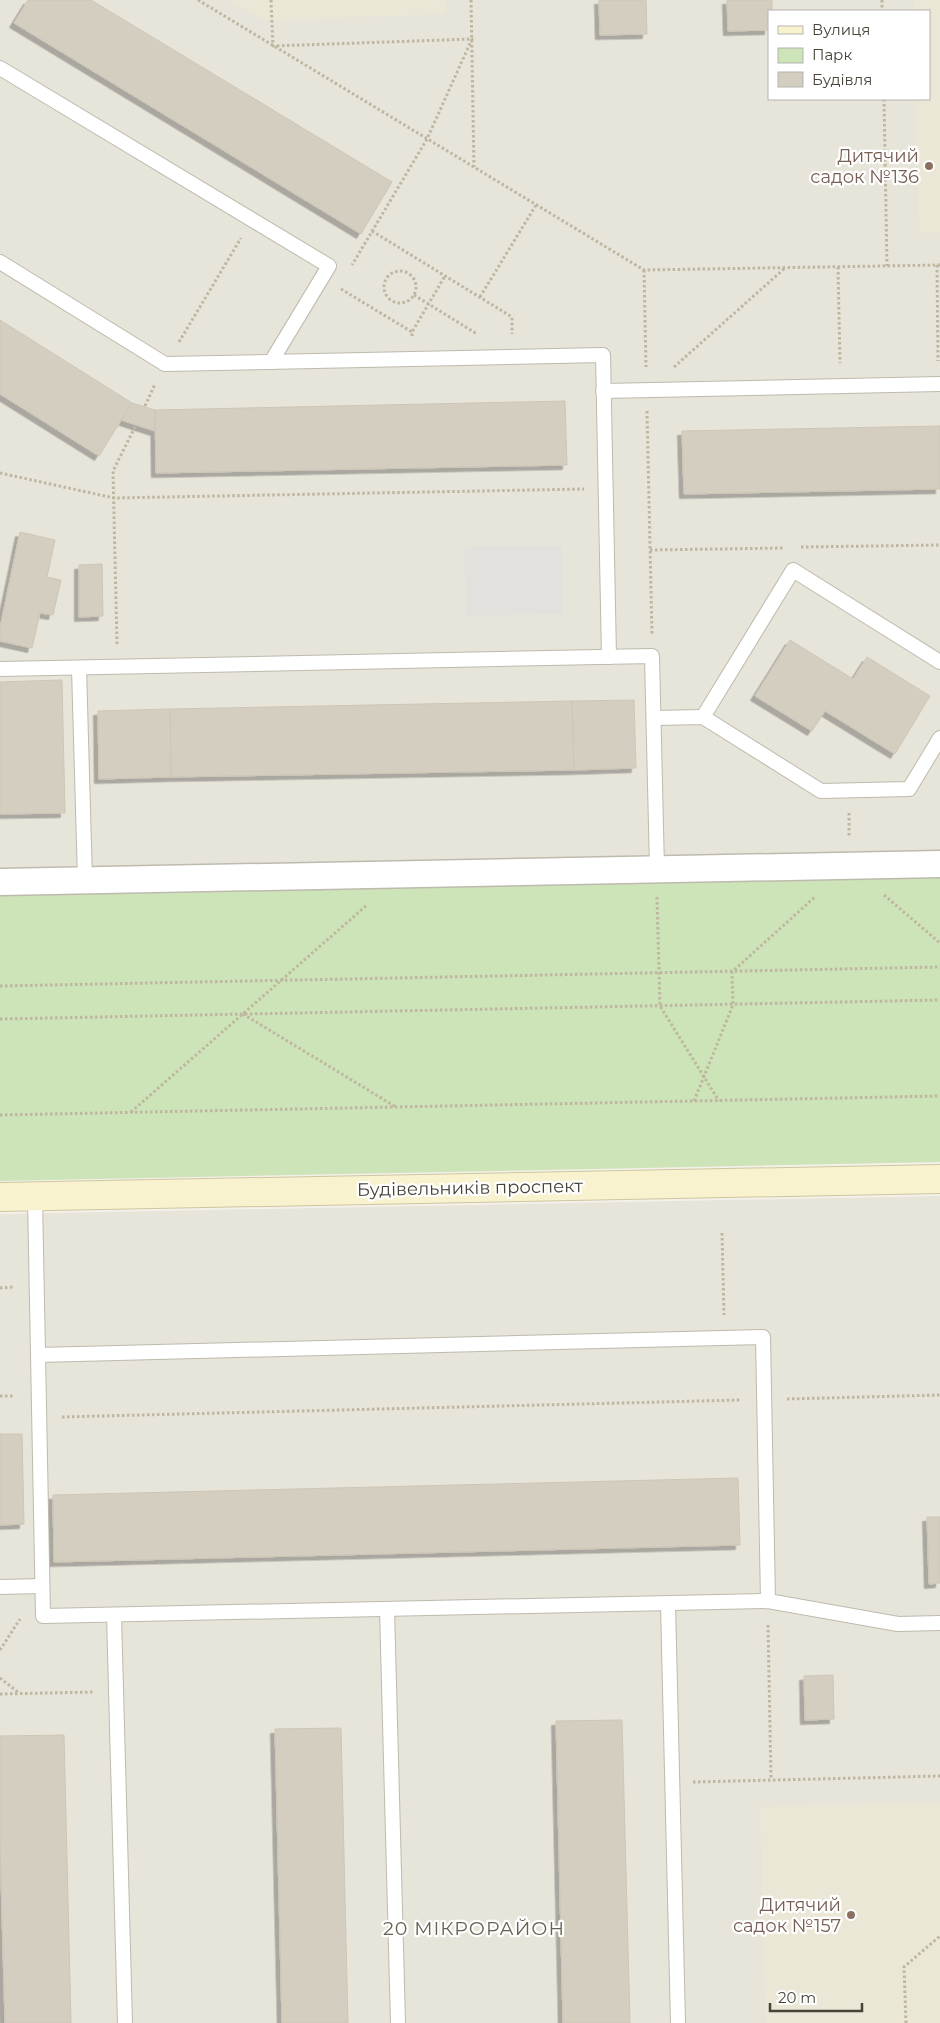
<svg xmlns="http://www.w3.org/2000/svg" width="940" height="2023" font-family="Montserrat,sans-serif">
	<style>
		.residential { fill: #e7e4d9; fill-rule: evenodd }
		.education { fill: #ebe7d6 }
		.green { fill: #cde3b8 }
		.parking { fill: #e3e1de }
		.building { fill: #d4cec1; stroke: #cec6b5; filter: url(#shadow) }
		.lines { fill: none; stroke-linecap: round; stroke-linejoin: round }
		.service-casing { stroke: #bebaae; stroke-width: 16 }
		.minor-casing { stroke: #bebaae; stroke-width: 29 }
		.secondary-casing { stroke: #cec69f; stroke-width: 30 }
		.path { stroke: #bfb6a1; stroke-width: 3; stroke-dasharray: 2.5 2.5; stroke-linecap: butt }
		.service { stroke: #fff; stroke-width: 14 }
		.minor { stroke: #fff; stroke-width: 26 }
		.secondary { stroke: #f9f2cf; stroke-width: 28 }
		.education-dot { fill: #8d6e63; stroke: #fff; stroke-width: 2 }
		.labels { text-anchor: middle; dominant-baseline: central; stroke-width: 4.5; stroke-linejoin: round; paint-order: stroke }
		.education-label { font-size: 18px; fill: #785e54; stroke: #fff; text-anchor: end }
		.street-label { font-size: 18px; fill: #474339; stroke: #fff }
		.neighbourhood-label { font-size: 19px; letter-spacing: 1px; fill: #696152; stroke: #fff }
	</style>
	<defs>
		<filter id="shadow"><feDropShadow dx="-4.5" dy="4.5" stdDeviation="0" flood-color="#0004"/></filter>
	</defs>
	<rect width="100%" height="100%" fill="#f4f1eb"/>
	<g class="residential">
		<path d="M0,0h940v850l-940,18zM769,11h160v88h-160z"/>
		<path d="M940,1196v827h-940v-809z"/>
	</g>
	<g class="education">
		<path d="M230,0h216v14l-183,6z"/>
		<path d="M914,0h26v233h-21l-3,-134h13v-88h-15z"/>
		<path d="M940,1802v221h-174l-6,-216z"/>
	</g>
	<path class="green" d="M940,876v286l-940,19v-286z"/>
	<path class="parking" d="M562,546l1,68 -97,2 -2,-69z"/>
	<g class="building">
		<path d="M28,0h63l301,182 -31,52 -347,-211z"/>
		<path d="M599,0h47l1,34 -47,1z"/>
		<path d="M727,0h45v11h-3v19l-41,1z"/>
		<path d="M0,320l132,83 -33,53 -99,-62z"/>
		<path d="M565,401l2,64 -411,8 -1,-63z"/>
		<path d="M132,403l23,7v21l-34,-11z"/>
		<path d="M940,426v63l-256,5 -2,-63z"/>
		<path d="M20,532l35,8 -8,37 14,3 -8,35 -13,-2 -8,35 -32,-7v-13z"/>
		<path d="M102,564l1,52 -24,1v-52z"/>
		<path d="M790,640l63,39 14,-22 63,39 -35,58 -70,-43 -13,20 -57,-35z"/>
		<path d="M62,680l3,133 -65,1v-132z"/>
		<path d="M634,700l2,68 -62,2 -2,-69z"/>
		<path d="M572,701l2,69 -403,7 -1,-68z"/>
		<path d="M170,709l1,68 -72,2 -1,-68z"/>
		<path d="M0,1434h22l2,90 -24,1z"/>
		<path d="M738,1478l2,67 -686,17 -1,-67z"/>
		<path d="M927,1517h13v66l-11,1z"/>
		<path d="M833,1675l1,44 -29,1 -1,-44z"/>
		<path d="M622,1720l8,303h-67l-7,-302z"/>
		<path d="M341,1728l7,295h-66l-7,-294z"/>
		<path d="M64,1735l7,288h-66l-5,-183v-104z"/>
	</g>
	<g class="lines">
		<g class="service-casing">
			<g id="service">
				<path d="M0,68l329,198 -58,96"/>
				<path d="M0,262l165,102 438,-9 6,302"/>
				<path d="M603,391l337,-7"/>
				<path d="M79,668l6,212"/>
				<path d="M0,669l652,-13 5,213"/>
				<path d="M703,717l90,-147 147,92"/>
				<path d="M654,718l49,-1 118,74 88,-2 31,-51"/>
				<path d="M35,1197l8,419 725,-15 130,23 42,-1"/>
				<path d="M38,1355l725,-18 5,264"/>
				<path d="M0,1587l42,-1"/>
				<path d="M668,1604l10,419"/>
				<path d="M387,1609l11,414"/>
				<path d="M114,1615l11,408"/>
			</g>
		</g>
		<g class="minor-casing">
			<path id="minor" d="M0,882l940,-18"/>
		</g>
		<g class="secondary-casing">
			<path id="secondary" d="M0,1197l940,-18"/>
		</g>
		<g class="path">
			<path d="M198,0l446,270 296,-5"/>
			<path d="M271,0l2,46 199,-7 -45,100 -75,126"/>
			<path d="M471,0l3,167"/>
			<path d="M882,0v11"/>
			<path d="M884,99l3,167"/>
			<path d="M372,231l140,86v17"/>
			<path d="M937,265l1,96"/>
			<path d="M838,267l2,96"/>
			<path d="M644,270l2,97"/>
			<circle cx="400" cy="287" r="16"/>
			<path d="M341,289l71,43"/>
			<path d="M414,295l63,39"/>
			<path d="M480,297l56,-92"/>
			<path d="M412,336v-4l33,-56"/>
			<path d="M179,342l62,-104"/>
			<path d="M674,367l111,-99"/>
			<path d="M145,406l10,-22"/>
			<path d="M647,411l5,224"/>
			<path d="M0,473l114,25 470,-9"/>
			<path d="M801,547l139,-2"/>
			<path d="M650,550l134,-2"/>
			<path d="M117,644l-4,-173 23,-46"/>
			<path d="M849,813v24"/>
			<path d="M884,895l56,48"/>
			<path d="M657,897l3,109 59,95"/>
			<path d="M0,986l940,-19"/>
			<path d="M243,1014l153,93"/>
			<path d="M0,1019l940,-19"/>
			<path d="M694,1101l39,-96 -1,-33 84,-76"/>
			<path d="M131,1112l236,-207"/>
			<path d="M0,1115l940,-19"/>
			<path d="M722,1233l2,82"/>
			<path d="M0,1288l13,-1"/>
			<path d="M0,1396h15"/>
			<path d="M787,1399l153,-4"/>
			<path d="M62,1417l679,-17"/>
			<path d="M768,1625l3,155"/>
			<path d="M0,1650l20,-31"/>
			<path d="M0,1678l19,15"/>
			<path d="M0,1694l94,-2"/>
			<path d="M693,1782l247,-6"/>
			<path d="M906,2023l-2,-56 36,-31"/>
		</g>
		<use href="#service" class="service"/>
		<use href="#minor" class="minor"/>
		<use href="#secondary" class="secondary"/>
	</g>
	<g class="education-dot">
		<circle cx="929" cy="166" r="5"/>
		<circle cx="851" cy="1915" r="5"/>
	</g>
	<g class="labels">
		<g class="education-label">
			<text x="919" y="156">Дитячий<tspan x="919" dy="21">садок №136</tspan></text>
			<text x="841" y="1905">Дитячий<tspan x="841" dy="21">садок №157</tspan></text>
		</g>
		<g class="street-label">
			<text transform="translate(470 1188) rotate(-1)">Будівельників проспект</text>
		</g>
		<g class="neighbourhood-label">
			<text x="474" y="1928">20 МІКРОРАЙОН</text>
		</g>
	</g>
	<rect x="768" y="10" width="162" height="90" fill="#ffffff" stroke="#b5b4b0"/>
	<rect x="778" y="26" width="25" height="8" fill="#f9f2cf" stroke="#b5b4b0"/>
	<text x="812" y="35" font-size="15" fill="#474339">Вулиця</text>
	<rect x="778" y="48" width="25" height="15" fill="#cde3b8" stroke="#b5b4b0"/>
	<text x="812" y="60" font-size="15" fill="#474339">Парк</text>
	<rect x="778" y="72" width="25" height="15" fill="#d4cec1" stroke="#b5b4b0"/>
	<text x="812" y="85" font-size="15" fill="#474339">Будівля</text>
	<path d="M770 2003v8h92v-8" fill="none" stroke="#474339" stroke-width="2.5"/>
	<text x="778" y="2003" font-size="15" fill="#474339" stroke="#ffffff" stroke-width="4" paint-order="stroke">20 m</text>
</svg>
